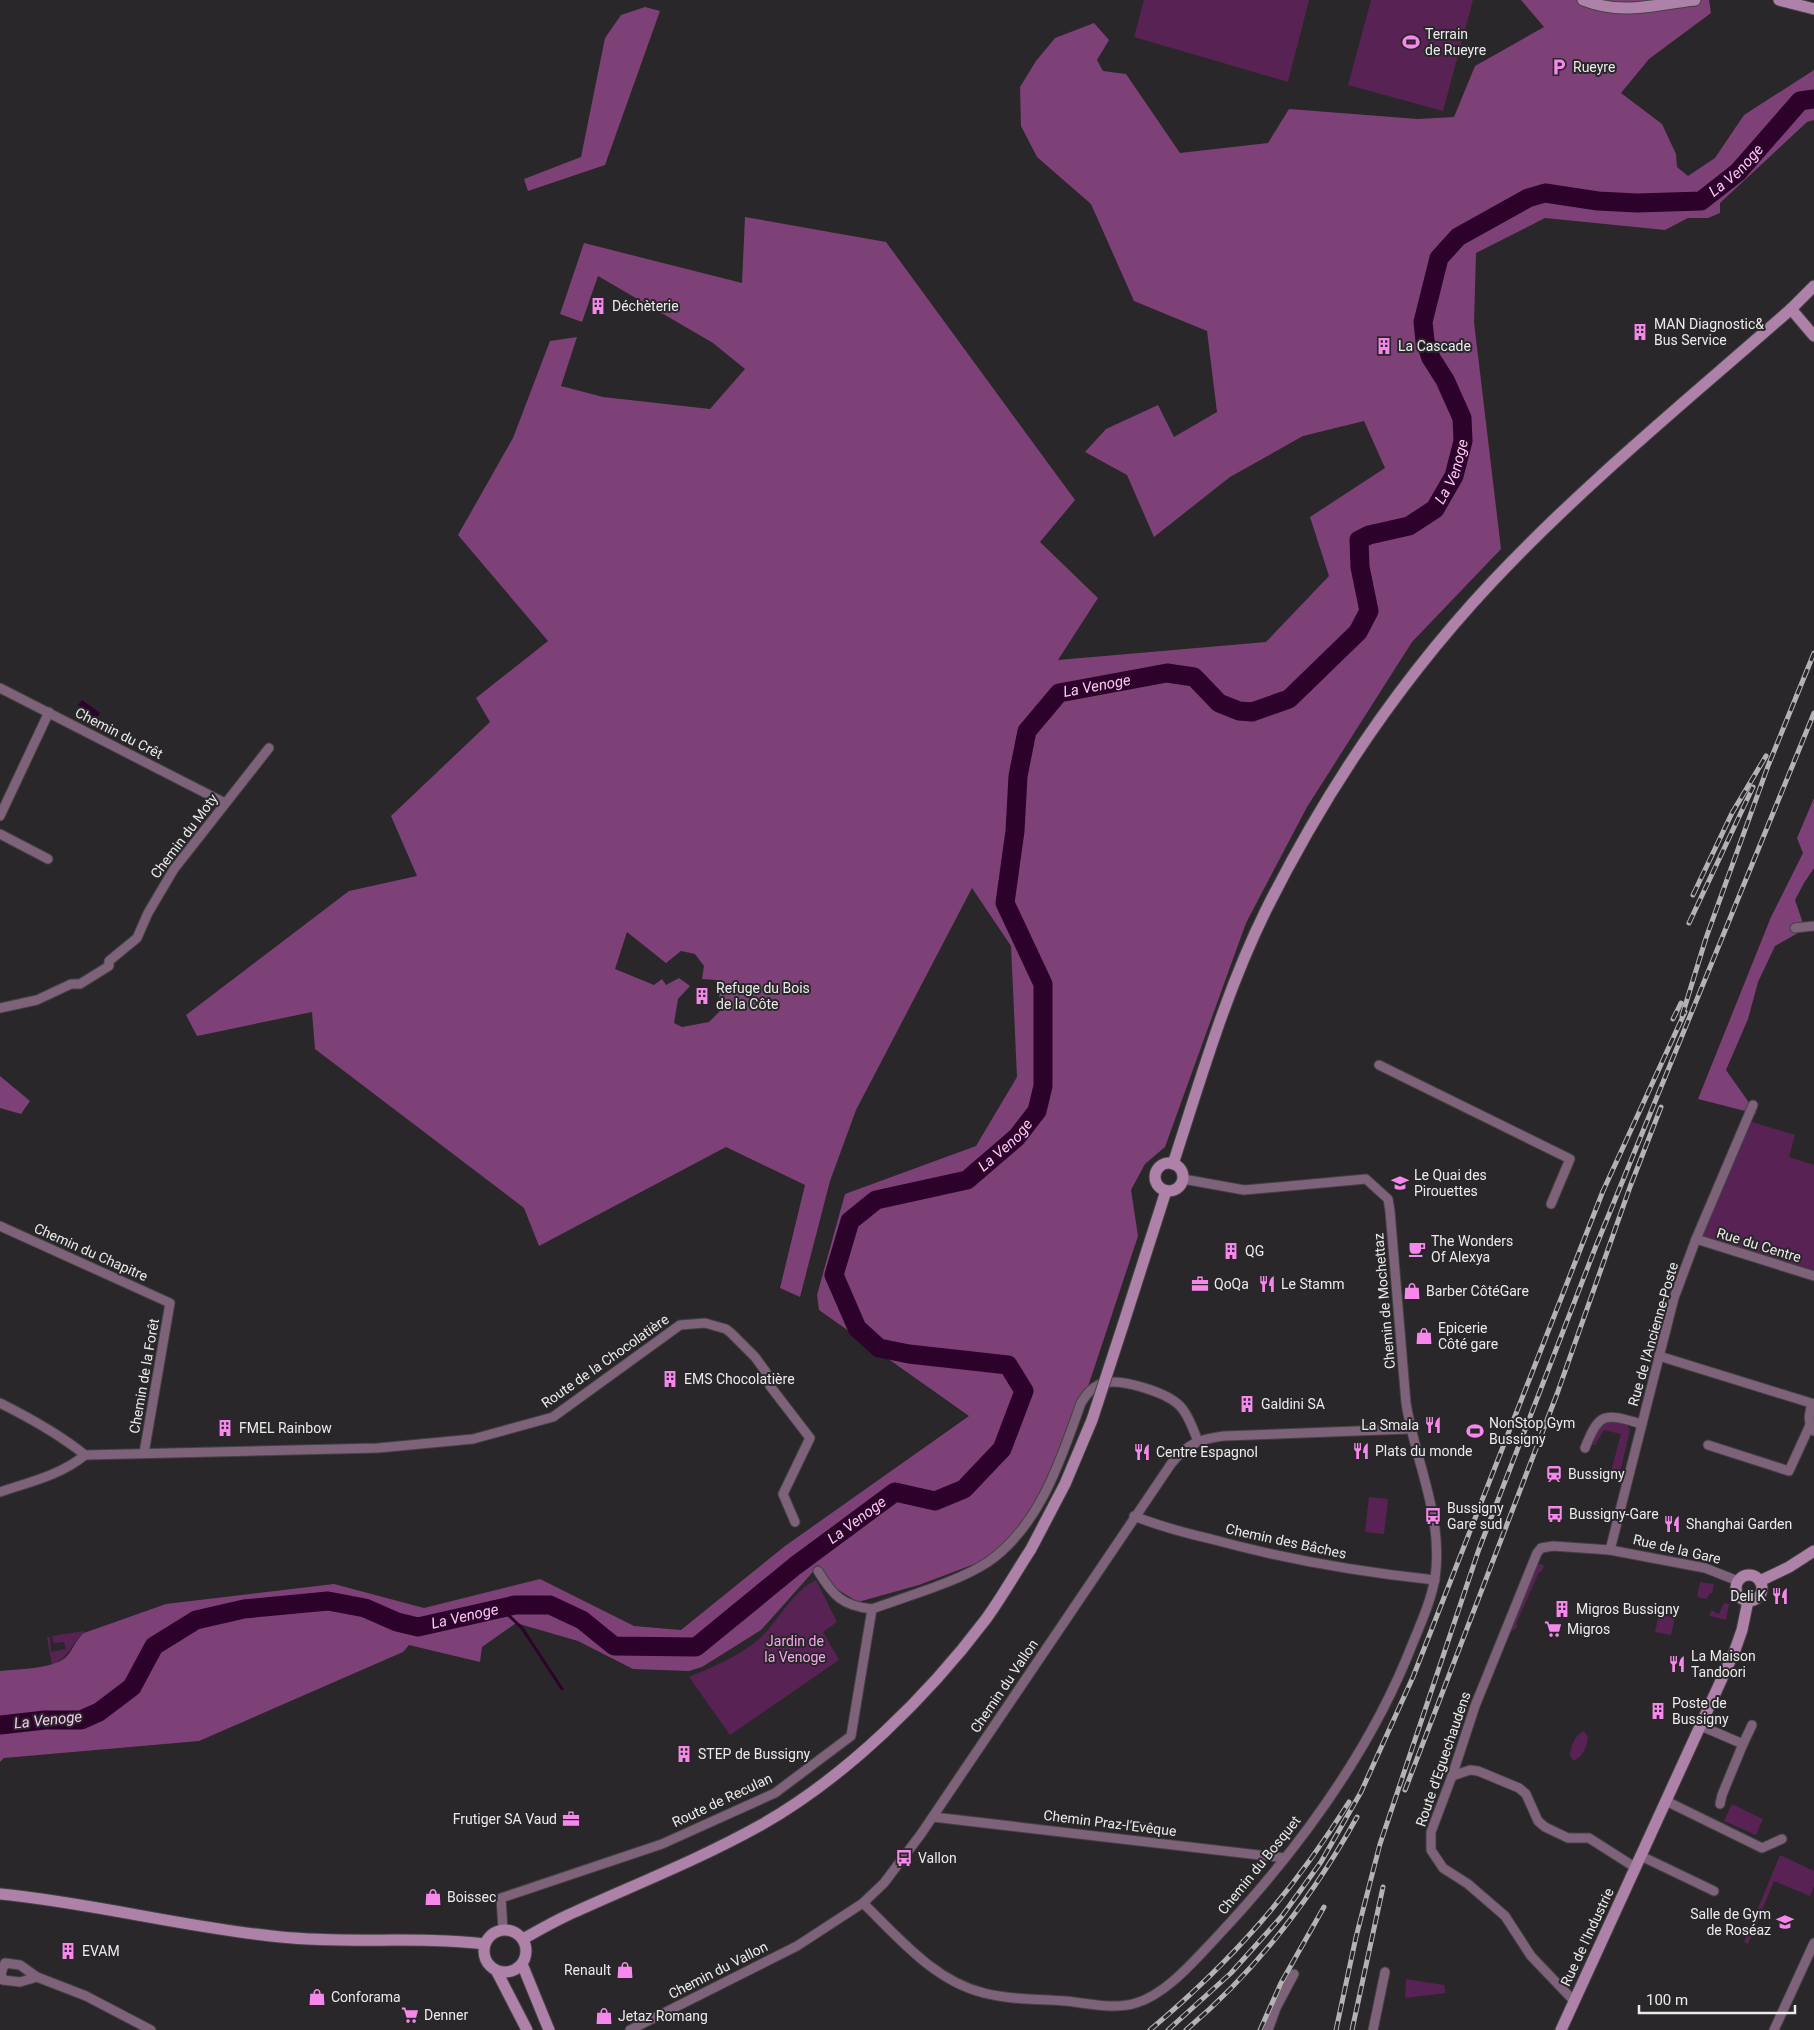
<svg xmlns="http://www.w3.org/2000/svg" width="1814" height="2030" font-family="Roboto,sans-serif">
	<style>
		.green { fill: #592254 }
		.forest { fill: #7d4177; fill-rule: evenodd }
		.water { fill: #2d022a }
		.lines { fill: none; stroke-linecap: round; stroke-linejoin: round }
		.stream { stroke: #2d022a; stroke-width: 3 }
		.river { stroke: #2d022a; stroke-width: 19 }
		.street-casing { stroke: #444244; stroke-width: 11 }
		.secondary-casing { stroke: #444244; stroke-width: 13 }
		.street { stroke: #7d6279; stroke-width: 9 }
		.secondary { stroke: #ae82a8; stroke-width: 11 }
		.rail-casing { stroke: #b4b2b4; stroke-width: 5 }
		.rail { stroke: #292729; stroke-width: 3; stroke-dasharray: 9; stroke-linecap: butt }
		.secondary-bridge-casing { stroke: #444244; stroke-width: 13; stroke-linecap: butt }
		.secondary-bridge { stroke: #ae82a8; stroke-width: 11 }
		.labels { text-anchor: middle; dominant-baseline: central; stroke-width: 4; stroke-linejoin: round; paint-order: stroke }
		.poi-label { font-size: 14px; fill: #ecebec; stroke: #292729; text-anchor: start }
		.street-label { font-size: 14px; fill: #ecebec; stroke: #292729 }
		.park-label { font-size: 14px; fill: #faa3f0; stroke: #292729 }
		.water-label { font-size: 15px; font-style: italic; fill: #fcc7f4; stroke: #292729 }
	</style>
	<rect width="100%" height="100%" fill="#292729"/>
	<g class="green">
		<path d="M1144,0h165l-21,82 -154,-45z"/>
		<path d="M1371,0h102l-30,111 -95,-26z"/>
		<path d="M1749,1121l46,14 -6,22 25,8v106l-112,-35z"/>
		<path d="M1611,1421l16,4 3,5 -12,51 -9,-2 12,-45 -17,-4 -9,15h-2c3,-11 5,-21 18,-24z"/>
		<path d="M1369,1497l19,2 -4,35 -19,-2z"/>
		<path d="M1541,1564l3,2 -3,6h-2l-23,52 1,3 -7,6 25,-65 2,-3z"/>
		<path d="M816,1580l21,42 -14,10 16,28 -109,75 -41,-58c25,-11 58,-24 77,-45 16,-18 28,-41 50,-52z"/>
		<path d="M1700,1582l14,2 -2,9h-2l-3,6 -10,-2z"/>
		<path d="M1724,1603l5,1 -3,16 -16,-4 1,-6 8,4z"/>
		<path d="M1659,1614l16,4 -4,17 -16,-3z"/>
		<path d="M84,1631v2c-15,12 -11,21 -32,32l-5,-28h3l1,15 15,-3 -2,-7 -10,1 -2,-7z"/>
		<path d="M1584,1731l4,6c-1,10 -5,20 -15,24l-3,-6c1,-10 5,-20 14,-24z"/>
		<path d="M1732,1804l31,15 -7,16 -32,-14z"/>
		<path d="M1780,1855l34,16v15l-4,10 -36,-15 -26,63 -4,-2z"/>
		<path d="M1406,1979l38,6 2,8 -41,5z"/>
	</g>
	<g class="forest">
		<path d="M1521,0h188l2,13 -62,46 -28,34 41,31 14,30 1,13 11,9 27,-18 29,-43 70,-45v50l-7,2 -87,81v10l-12,5h-20l-23,12 -120,-12 -69,35 -2,69 27,227 -89,93 -105,165 -61,116 -81,224 -20,17 -14,26 7,46 -75,226 -45,67 -33,31 -66,25 -61,17 -23,-14 -16,-23 -58,65 -59,37 -13,4 -56,-2 -55,-28 -62,-18 -34,24 -2,15 -71,-17 -6,7 -204,89 -195,17 -4,4v-91c18,-2 51,-2 65,-13 8,-7 10,-18 19,-25l82,-29 168,-20 90,24 116,-29 94,47 47,4 104,-84 184,-130 -150,-106 -2,-15 28,-101 131,-48 41,-69 -6,-131 -39,-58 -116,222 -26,71 -30,116 -20,-9 25,-103 -79,-38 -187,99 -15,-38 -209,-159 -3,-37 -115,24 -11,-21 163,-124 68,-15 -26,-60 99,-94 -14,-24 72,-57 -90,-106 55,-97 37,-97 27,-4 -16,49 42,11 107,12 35,-40 -32,-26 -115,-67 -16,46 -22,-8 24,-71 158,40 3,-66 141,25 189,258 -35,42 58,56 -40,62 208,-18 63,-66 -19,-59 75,-49 -21,-47 -61,15 -73,41 -76,60 -27,-62 -42,-23 21,-23 52,-24 16,32 43,-25 -10,-81 -73,-30 -43,-97 -54,-47 -16,-31 -1,-39 16,-26 19,-23 39,-15 15,17 -12,20 6,11 23,3 54,79 88,-10 21,-34 129,10 36,-2 21,-51 69,-39zM627,932l39,31 15,-12 14,3 9,12 -2,13 14,1 6,29 -13,13 -27,5 -8,-4 4,-24 12,-13 -11,-8 -13,7 -4,-6 -8,6 -39,-16z"/>
		<path d="M645,7l15,4 -55,154 -77,26 -4,-12 57,-22 24,-119 16,-23z"/>
		<path d="M1814,798v70l-10,15 -9,17 10,29 -30,17 -17,36 -10,37 -22,51 31,44 -59,-15 73,-182 32,-64 -6,-15z"/>
		<path d="M0,1076l30,25 -9,13 -21,-6z"/>
	</g>
	<path class="water" d="M82,700l18,13 -4,6 -18,-14z"/>
	<g class="lines">
		<path class="stream" d="M502,1609l20,19 40,61"/>
		<path class="river" id="s1" d="M0,1725l45,-5h36l18,-8 33,-25 22,-41 42,-26 48,-11 84,-8 37,7 32,14 21,5 97,-22h35l32,15 32,26 82,1 99,-81 100,-74 40,9 29,-12 38,-40 22,-58 -16,-26 -99,-11 -30,-6 -22,-20 -23,-53 16,-54 26,-21 91,-20 50,-43 20,-26 6,-25v-102l-38,-81 10,-72 3,-55 9,-45 32,-38 108,-20 27,4 25,26 20,8 13,1 37,-13 69,-67 11,-21 -9,-44 -1,-27 10,-5 40,-9 26,-17 19,-33 9,-35 -1,-23 -17,-38 -14,-22 -6,-17 -2,-19 16,-64 19,-21 70,-39 17,-5 53,8 39,2 64,-2 37,-29 62,-71 14,-2"/>
		<g class="street-casing">
			<g id="street">
				<path d="M0,688l225,115"/>
				<path d="M0,816l49,-104"/>
				<path d="M0,834l48,25"/>
				<path d="M1795,928l19,-2"/>
				<path d="M0,1008l37,-8 34,-16h9l29,-18v-5l28,-23 11,-25 26,-44 95,-121"/>
				<path d="M1379,1065l191,94 -19,45"/>
				<path d="M0,1226l170,77 -26,150"/>
				<path d="M1696,1239l118,37"/>
				<path d="M1659,1356l155,48"/>
				<path d="M0,1403c30,15 59,31 85,52l293,-7 95,-9 80,-22 127,-92 25,-2 21,6 5,4 24,24 11,15 4,14 40,52 -27,56 12,28"/>
				<path d="M1812,1404c-3,10 -5,18 2,27"/>
				<path d="M1708,1445l81,26 21,-46"/>
				<path d="M1585,1448c15,-38 20,-34 57,-24"/>
				<path d="M0,1492c30,-10 61,-17 85,-37"/>
				<path d="M1134,1516c25,10 51,17 77,23 73,20 148,33 224,41"/>
				<path d="M1610,1550l64,-252 22,-59 57,-134"/>
				<path d="M818,1571c15,25 25,35 54,38 35,-13 86,-27 116,-47 52,-36 73,-103 93,-159 5,-8 10,-15 19,-19 19,-7 66,8 80,22 9,9 13,24 18,35"/>
				<path d="M1701,1726l42,18 9,-19"/>
				<path d="M1452,1776l18,-6 8,1 41,17 7,6 12,27 7,6 23,11h21l47,30"/>
				<path d="M1666,1801l96,47 20,-9"/>
				<path d="M1720,1804l2,-9 21,-51"/>
				<path d="M933,1817l352,41"/>
				<path d="M1641,1856l73,35"/>
				<path d="M863,1903c35,34 71,78 121,90 26,7 55,6 81,8 23,2 49,9 71,2 30,-9 57,-41 78,-63 81,-86 155,-185 198,-295 9,-22 19,-44 23,-67 9,-61 -20,-117 -29,-175l-16,-192 -2,-12 -22,-20 -122,11 -61,-11"/>
				<path d="M503,1929l-2,-31 161,-54 113,-51 76,-57 21,-127"/>
				<path d="M37,1977l-17,5 -17,-2 -2,-7 4,-10 15,2 17,12 49,19 65,34"/>
				<path d="M1574,2001l-43,-45 -26,-40 -37,-32 -25,-16 -12,-18v-18l21,-56 23,-70 62,-153 4,-5 12,-2 57,4 95,18 33,13"/>
				<path d="M630,2030l167,-84 66,-43 21,-20 37,-49 250,-370c16,-20 28,-25 53,-28l186,-7"/>
				<path d="M1268,2030l8,-22 18,-34"/>
				<path d="M1373,2030l12,-58"/>
				<path d="M1774,2030l40,-87"/>
			</g>
		</g>
		<g class="secondary-casing">
			<g id="secondary">
				<path d="M1583,0c40,16 72,4 112,0"/>
				<path d="M1779,0l35,9"/>
				<path d="M1791,309l23,27"/>
				<circle cx="1169" cy="1177" r="14"/>
				<path d="M1173,1164c28,-86 53,-173 93,-254 59,-118 135,-231 226,-328 92,-98 198,-184 299,-273l23,-23"/>
				<path d="M1123,1325l43,-134"/>
				<circle cx="1749" cy="1588" r="13"/>
				<path d="M1760,1581l29,-14 25,-16"/>
				<path d="M0,1894c94,9 186,34 281,43 68,7 136,-1 204,7"/>
				<circle cx="505" cy="1951" r="21"/>
				<path d="M523,1939c18,-10 35,-20 54,-28 62,-28 125,-53 184,-86 85,-48 167,-129 225,-206 16,-22 30,-47 45,-70"/>
				<path d="M522,1964l27,66"/>
				<path d="M496,1970l31,60"/>
				<path d="M1561,2030l174,-380 7,-20 6,-29"/>
			</g>
		</g>
		<use href="#street" class="street"/>
		<use href="#secondary" class="secondary"/>
		<g class="rail-casing">
			<g id="rail">
				<path d="M1693,895l39,-82 34,-57"/>
				<path d="M1689,923l64,-136"/>
				<path d="M1682,1016l24,-78 62,-172 46,-113"/>
				<path d="M1673,1019l8,-16"/>
				<path d="M1405,1790l152,-396 73,-207 31,-80"/>
				<path d="M1150,2030c82,-69 142,-137 199,-228"/>
				<path d="M1168,2030l63,-57 51,-57 39,-54 40,-70 52,-115 190,-486 82,-179"/>
				<path d="M1186,2030c71,-60 126,-132 171,-213"/>
				<path d="M1260,2030l21,-47 43,-76"/>
				<path d="M1336,2030l20,-93 24,-93 99,-295 117,-303 218,-533"/>
				<path d="M1352,2030l31,-143"/>
			</g>
		</g>
		<use href="#rail" class="rail"/>
		<g class="secondary-bridge-casing">
			<path id="secondary-bridge" d="M1031,1549l34,-65 27,-64 31,-95"/>
		</g>
		<use href="#secondary-bridge" class="secondary-bridge"/>
	</g>
	<defs>
		<g id="stadium-bare" transform="scale(1.35)"><path d="M0-5a6.5 5 0 1 0 0 10a6.5 5 0 1 0 0-10ZM-3.5-1.8h7v3.6h-7Z" fill="#f788eb" stroke="#292729" stroke-width="2.5" paint-order="stroke"/></g>
		<g id="parking-bare" transform="scale(1.35)"><path d="M-3.5-5.5H1a3.5 3.5 0 0 1 0 7H-1V5.5H-3.5ZM-1-3.4V-.6H.8a1.4 1.4 0 0 0 0-2.8Z" fill="#f788eb" stroke="#292729" stroke-width="2.5" paint-order="stroke"/></g>
		<g id="building-bare" transform="scale(1.35)"><path d="M-4-6H4V6H1V3H-1V6H-4ZM-2.5-4.3h1.7v1.8h-1.7ZM.8-4.3h1.7v1.8H.8ZM-2.5-1h1.7V.8h-1.7ZM.8-1h1.7V.8H.8Z" fill="#f788eb" stroke="#292729" stroke-width="2.5" paint-order="stroke"/></g>
		<g id="school-bare" transform="scale(1.35)"><path d="M0-5L7-2L0 1L-7-2ZM-4 1L0 2.5L4 1V4Q0 6-4 4Z" fill="#f788eb" stroke="#292729" stroke-width="2.5" paint-order="stroke"/></g>
		<g id="cafe-bare" transform="scale(1.35)"><path d="M-5.5-4.5H6V0H3Q3 3.5 0 3.5H-2.5Q-5.5 3.5-5.5 0ZM3-3.2v2h1.7v-2ZM-6 4.5H4V6H-6Z" fill="#f788eb" stroke="#292729" stroke-width="2.5" paint-order="stroke"/></g>
		<g id="office-bare" transform="scale(1.35)"><path d="M-6-3h4V-5.5h4V-3h4V5H-6ZM-1-4.5V-3h2v-1.5ZM-6 0V1H6V0Z" fill="#f788eb" stroke="#292729" stroke-width="2.5" paint-order="stroke"/></g>
		<g id="restaurant-bare" transform="scale(1.35)"><path d="M-5-6h1v4h1v-4h1v4h1v-4h1v5L-1.5 .5V6h-2V.5L-5-1ZM5-6V6H3V1.5H1.5Q1.5-4 5-6Z" fill="#f788eb" stroke="#292729" stroke-width="2.5" paint-order="stroke"/></g>
		<g id="shop-bare" transform="scale(1.35)"><path d="M-5-2.5h2.3a2.7 3.5 0 0 1 5.4 0H5L5.5 6h-11ZM-1.5-2.5h3a1.5 2.3 0 0 0-3 0Z" fill="#f788eb" stroke="#292729" stroke-width="2.5" paint-order="stroke"/></g>
		<g id="station-bare" transform="scale(1.35)"><path d="M-3-6H3Q5-6 5-4V2Q5 4 3 4L4.5 6H3L1.5 4h-3L-3 6H-4.5L-3 4Q-5 4-5 2V-4Q-5-6-3-6ZM-3.5-4v3h7v-3ZM-3.5 1v1.5H-2V1ZM2 1v1.5H3.5V1Z" fill="#f788eb" stroke="#292729" stroke-width="2.5" paint-order="stroke"/></g>
		<g id="bus-bare" transform="scale(1.35)"><path d="M-5-6H5V4H4V6H2V4H-2V6H-4V4H-5ZM-3.5-4V0h7V-4ZM-3.5 1.2v1.5H-2V1.2ZM2 1.2v1.5H3.5V1.2Z" fill="#f788eb" stroke="#292729" stroke-width="2.5" paint-order="stroke"/></g>
		<g id="supermarket-bare" transform="scale(1.35)"><path d="M-6-5.5h2.5l.6 2H6L4.5 2H-2.5L-4.4-4H-6ZM-1.5 3.2a1.3 1.3 0 1 0 .1 0ZM3 3.2a1.3 1.3 0 1 0 .1 0Z" fill="#f788eb" stroke="#292729" stroke-width="2.5" paint-order="stroke"/></g>
	</defs>
	<g fill-rule="evenodd">
		<use href="#stadium-bare" x="1411" y="42"/>
		<use href="#parking-bare" x="1559" y="67"/>
		<use href="#building-bare" x="598" y="306"/>
		<use href="#building-bare" x="1640" y="332"/>
		<use href="#building-bare" x="1384" y="346"/>
		<use href="#building-bare" x="702" y="996"/>
		<use href="#school-bare" x="1400" y="1183"/>
		<use href="#cafe-bare" x="1417" y="1249"/>
		<use href="#building-bare" x="1231" y="1251"/>
		<use href="#office-bare" x="1200" y="1284"/>
		<use href="#restaurant-bare" x="1267" y="1284"/>
		<use href="#shop-bare" x="1412" y="1291"/>
		<use href="#shop-bare" x="1424" y="1336"/>
		<use href="#building-bare" x="670" y="1379"/>
		<use href="#building-bare" x="1247" y="1404"/>
		<use href="#restaurant-bare" x="1433" y="1425"/>
		<use href="#building-bare" x="225" y="1428"/>
		<use href="#stadium-bare" x="1475" y="1431"/>
		<use href="#restaurant-bare" x="1361" y="1451"/>
		<use href="#restaurant-bare" x="1142" y="1452"/>
		<use href="#station-bare" x="1554" y="1474"/>
		<use href="#bus-bare" x="1555" y="1514"/>
		<use href="#bus-bare" x="1433" y="1516"/>
		<use href="#restaurant-bare" x="1672" y="1524"/>
		<use href="#restaurant-bare" x="1780" y="1596"/>
		<use href="#building-bare" x="1562" y="1609"/>
		<use href="#supermarket-bare" x="1553" y="1629"/>
		<use href="#restaurant-bare" x="1677" y="1664"/>
		<use href="#building-bare" x="1658" y="1711"/>
		<use href="#building-bare" x="684" y="1754"/>
		<use href="#office-bare" x="571" y="1819"/>
		<use href="#bus-bare" x="904" y="1858"/>
		<use href="#shop-bare" x="433" y="1897"/>
		<use href="#school-bare" x="1785" y="1922"/>
		<use href="#building-bare" x="68" y="1951"/>
		<use href="#shop-bare" x="625" y="1970"/>
		<use href="#shop-bare" x="317" y="1997"/>
		<use href="#supermarket-bare" x="410" y="2015"/>
		<use href="#shop-bare" x="604" y="2016"/>
	</g>
	<g class="labels">
		<g class="poi-label">
			<text x="1425" y="34">Terrain<tspan x="1425" dy="16">de Rueyre</tspan></text>
			<text x="1573" y="67">Rueyre</text>
			<text x="612" y="306">Déchèterie</text>
			<text x="1654" y="324">MAN Diagnostic&amp;<tspan x="1654" dy="16">Bus Service</tspan></text>
			<text x="1398" y="346">La Cascade</text>
			<text x="716" y="988">Refuge du Bois<tspan x="716" dy="16">de la Côte</tspan></text>
			<text x="1414" y="1175">Le Quai des<tspan x="1414" dy="16">Pirouettes</tspan></text>
			<text x="1431" y="1241">The Wonders<tspan x="1431" dy="16">Of Alexya</tspan></text>
			<text x="1245" y="1251">QG</text>
			<text x="1214" y="1284">QoQa</text>
			<text x="1281" y="1284">Le Stamm</text>
			<text x="1426" y="1291">Barber CôtéGare</text>
			<text x="1438" y="1328">Epicerie<tspan x="1438" dy="16">Côté gare</tspan></text>
			<text x="684" y="1379">EMS Chocolatière</text>
			<text x="1261" y="1404">Galdini SA</text>
			<text x="1489" y="1423">NonStop Gym<tspan x="1489" dy="16">Bussigny</tspan></text>
			<text x="1419" y="1425" text-anchor="end">La Smala</text>
			<text x="239" y="1428">FMEL Rainbow</text>
			<text x="1375" y="1451">Plats du monde</text>
			<text x="1156" y="1452">Centre Espagnol</text>
			<text x="1568" y="1474">Bussigny</text>
			<text x="1447" y="1508">Bussigny<tspan x="1447" dy="16">Gare sud</tspan></text>
			<text x="1569" y="1514">Bussigny-Gare</text>
			<text x="1686" y="1524">Shanghai Garden</text>
			<text x="1766" y="1596" text-anchor="end">Deli K</text>
			<text x="1576" y="1609">Migros Bussigny</text>
			<text x="1567" y="1629">Migros</text>
			<text x="1691" y="1656">La Maison<tspan x="1691" dy="16">Tandoori</tspan></text>
			<text x="1672" y="1703">Poste de<tspan x="1672" dy="16">Bussigny</tspan></text>
			<text x="698" y="1754">STEP de Bussigny</text>
			<text x="557" y="1819" text-anchor="end">Frutiger SA Vaud</text>
			<text x="918" y="1858">Vallon</text>
			<text x="447" y="1897">Boissec</text>
			<text x="1771" y="1914" text-anchor="end">Salle de Gym<tspan x="1771" dy="16">de Roséaz</tspan></text>
			<text x="82" y="1951">EVAM</text>
			<text x="611" y="1970" text-anchor="end">Renault</text>
			<text x="331" y="1997">Conforama</text>
			<text x="424" y="2015">Denner</text>
			<text x="618" y="2016">Jetaz Romang</text>
		</g>
		<g class="street-label">
			<text transform="translate(119 733) rotate(27)">Chemin du Crêt</text>
			<text transform="translate(184 836) rotate(-53)">Chemin du Moty</text>
			<text transform="translate(1759 1245) rotate(17)">Rue du Centre</text>
			<text transform="translate(91 1252) rotate(24)">Chemin du Chapitre</text>
			<text transform="translate(1384 1301) rotate(-95)">Chemin de Mochettaz</text>
			<text transform="translate(1653 1334) rotate(-74)">Rue de l'Ancienne-Poste</text>
			<text transform="translate(605 1361) rotate(-35)">Route de la Chocolatière</text>
			<text transform="translate(144 1376) rotate(-80)">Chemin de la Forêt</text>
			<text transform="translate(1286 1541) rotate(12)">Chemin des Bâches</text>
			<text transform="translate(1677 1549) rotate(13)">Rue de la Gare</text>
			<text transform="translate(1004 1686) rotate(-56)">Chemin du Vallon</text>
			<text transform="translate(1443 1759) rotate(-71)">Route d'Eguechaudens</text>
			<text transform="translate(722 1800) rotate(-25)">Route de Reculan</text>
			<text transform="translate(1110 1823) rotate(7)">Chemin Praz-l'Evêque</text>
			<text transform="translate(1259 1865) rotate(-51)">Chemin du Bosquet</text>
			<text transform="translate(1587 1937) rotate(-65)">Rue de l'Industrie</text>
			<text transform="translate(718 1970) rotate(-27)">Chemin du Vallon</text>
		</g>
		<g class="park-label">
			<text x="795" y="1641">Jardin de<tspan x="795" dy="16">la Venoge</tspan></text>
		</g>
		<g class="water-label">
			<text stroke="none"><textPath href="#s1" startOffset="3291">La Venoge</textPath></text>
			<text stroke="none"><textPath href="#s1" startOffset="2735">La Venoge</textPath></text>
			<text stroke="none"><textPath href="#s1" startOffset="2210">La Venoge</textPath></text>
			<text stroke="none"><textPath href="#s1" startOffset="1684">La Venoge</textPath></text>
			<text stroke="none"><textPath href="#s1" startOffset="964">La Venoge</textPath></text>
			<text stroke="none"><textPath href="#s1" startOffset="514">La Venoge</textPath></text>
			<text transform="translate(48 1720) rotate(-6)">La Venoge</text>
		</g>
	</g>
	<path d="M1639 2005v8h156v-8" fill="none" stroke="#ecebec" stroke-width="2.5"/>
	<text x="1646" y="2005" font-size="15" fill="#ecebec" stroke="#292729" stroke-width="4" paint-order="stroke">100 m</text>
</svg>
